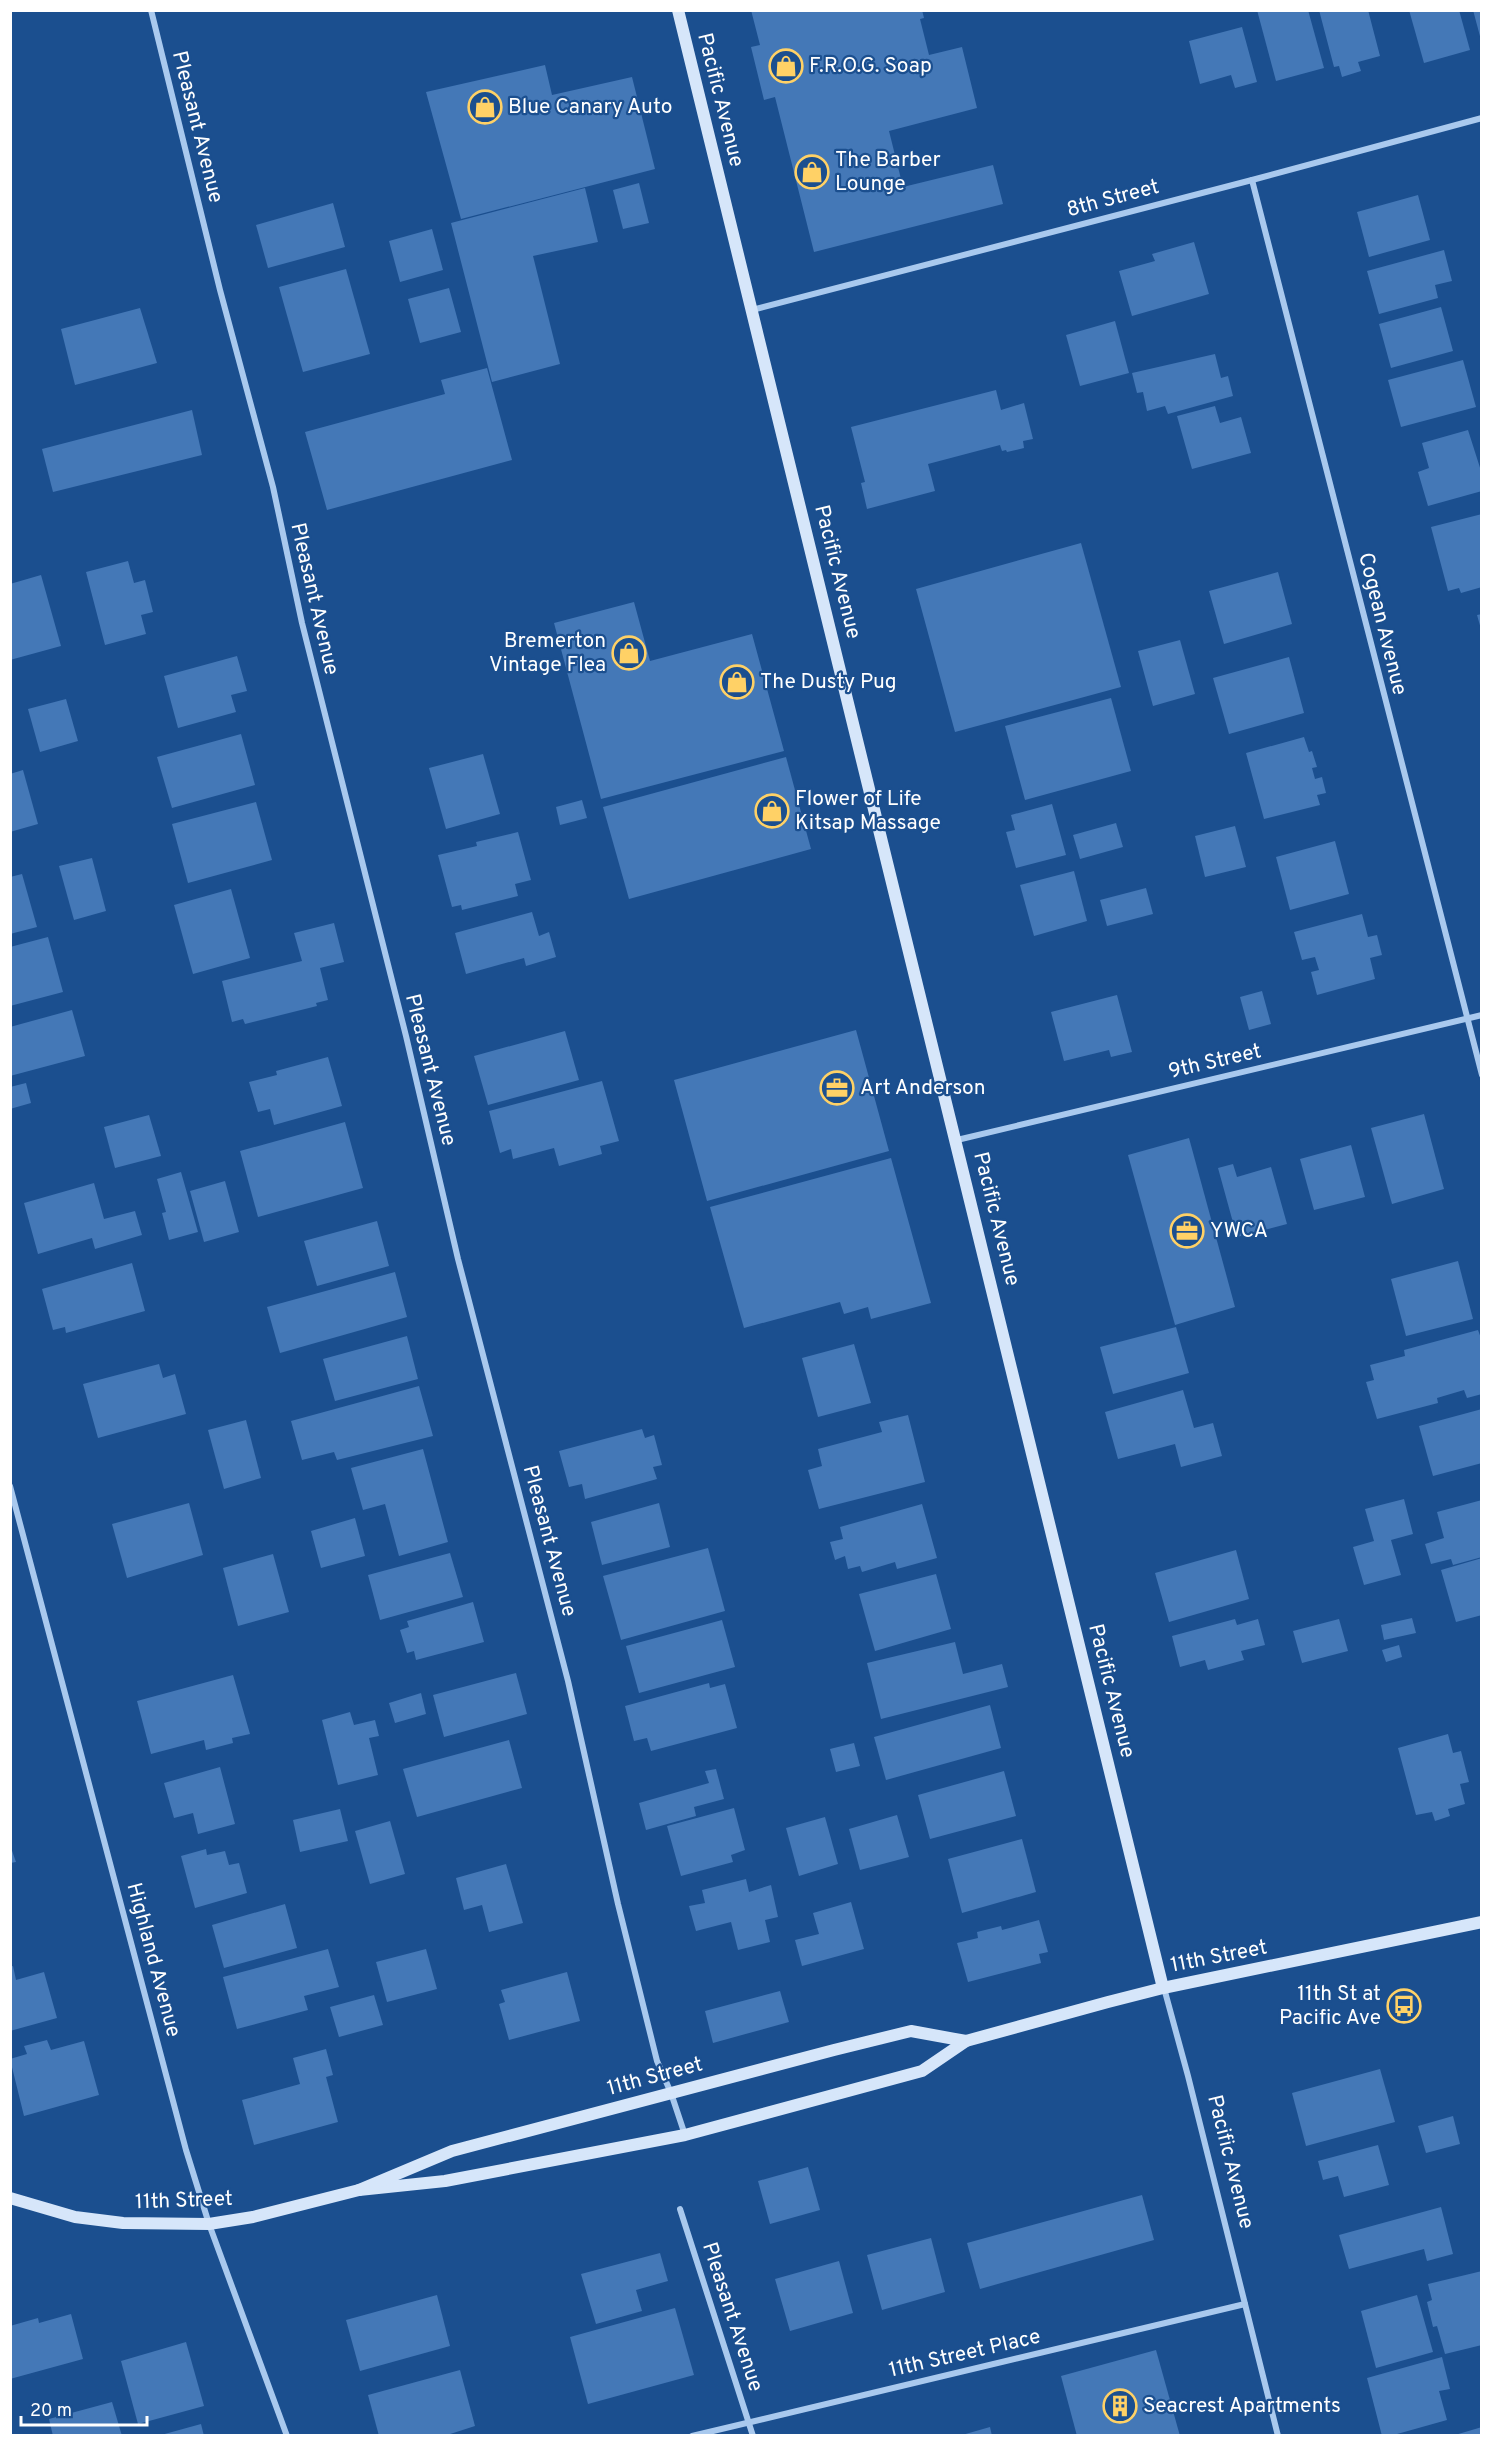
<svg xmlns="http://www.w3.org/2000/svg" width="1492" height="2446" font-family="Overpass,sans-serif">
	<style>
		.building { fill: #4478b7 }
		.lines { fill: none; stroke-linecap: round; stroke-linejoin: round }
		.street { stroke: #a9c9ee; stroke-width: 6 }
		.secondary { stroke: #d6e6fa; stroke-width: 12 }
		.labels { text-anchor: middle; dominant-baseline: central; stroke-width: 4.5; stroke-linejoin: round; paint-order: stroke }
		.poi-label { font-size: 21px; fill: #fff; stroke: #1b4f8f; text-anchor: start }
		.street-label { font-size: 21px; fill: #fff; stroke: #1b4f8f }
	</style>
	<rect width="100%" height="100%" fill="#1b4f8f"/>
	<g class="building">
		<path d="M751,10h171l2,8 -4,1 9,36 33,-8 15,61 -88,23 14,56 90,-22 10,39 -189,48 -39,-155 -11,3 -13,-53 9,-2z"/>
		<path d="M1257,10h51l16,58 -48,13z"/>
		<path d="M1319,10h49l12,46 -22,6 3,9 -19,6 -3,-11 -5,1z"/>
		<path d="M1409,10h50l11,40 -46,13z"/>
		<path d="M1473,10h9v30h-1z"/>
		<path d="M1242,27l15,55 -22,6 -4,-13 -31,9 -11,-43z"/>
		<path d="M545,65l7,30 80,-18 23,92 -194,50 -35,-127z"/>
		<path d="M639,183l10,40 -26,6 -10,-39z"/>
		<path d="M585,188l13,54 -65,14 27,108 -68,18 -41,-159z"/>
		<path d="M1418,195l12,45 -61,17 -12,-45z"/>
		<path d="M333,203l12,44 -77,21 -12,-43z"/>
		<path d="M432,229l11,41 -43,12 -11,-41z"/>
		<path d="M1194,242l15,52 -77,22 -13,-45 36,-10 -3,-7z"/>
		<path d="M1444,250l8,31 -17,4 3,13 -59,16 -12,-43z"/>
		<path d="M346,269l24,85 -67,18 -24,-85z"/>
		<path d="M449,288l12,44 -41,11 -12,-44z"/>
		<path d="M1441,307l12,44 -62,17 -12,-44z"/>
		<path d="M140,308l17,55 -82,22 -14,-56z"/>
		<path d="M1115,321l14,52 -49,13 -14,-51z"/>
		<path d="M1215,354l6,24 7,-2 5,20 -65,18 -3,-8 -18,5 -4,-19 -6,1 -5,-20z"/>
		<path d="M1463,360l13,47 -75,20 -13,-47z"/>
		<path d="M487,368l25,92 -185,50 -22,-78 140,-38 -4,-14z"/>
		<path d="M996,390l5,20 23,-7 9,36 -10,2 1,7 -17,4 -1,-2 -4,1 -2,-6 -72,19 7,27 -68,18 -6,-26 4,-1 -14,-55z"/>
		<path d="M1215,406l5,17 21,-6 10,36 -59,16 -15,-53z"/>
		<path d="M192,410l10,45 -149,37 -11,-43z"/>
		<path d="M1468,430l14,44v17l-54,15 -10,-34 11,-4 -7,-25z"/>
		<path d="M1482,514v73l-21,6 -2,-5 -11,3 -17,-64z"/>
		<path d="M1081,543l40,144 -166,45 -39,-143z"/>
		<path d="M128,561l6,22 11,-3 8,32 -12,3 5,19 -41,11 -19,-73z"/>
		<path d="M1278,572l14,52 -68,20 -15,-53z"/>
		<path d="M41,575l20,71 -51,14v-76z"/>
		<path d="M634,602l16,59 102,-27 32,117 -183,48 -47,-176z"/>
		<path d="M1482,614v15h-1l-4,-14z"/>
		<path d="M1180,640l15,54 -42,12 -15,-55z"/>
		<path d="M237,656l10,35 -16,4 5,17 -58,16 -14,-52z"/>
		<path d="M1289,657l15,56 -75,21 -16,-56z"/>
		<path d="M1111,698l20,73 -106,29 -20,-74z"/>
		<path d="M66,699l12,42 -38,11 -12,-43z"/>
		<path d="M241,734l14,51 -83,23 -15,-51z"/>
		<path d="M1304,737l5,15 3,-1 5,16 -5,1 3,11 7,-2 4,16 -9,2 3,10 -56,14 -18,-66z"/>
		<path d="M483,754l17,60 -54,15 -17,-61z"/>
		<path d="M786,757l25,92 -182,50 -26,-92z"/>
		<path d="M23,770l15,54 -28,8v-58z"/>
		<path d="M582,800l5,18 -27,7 -4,-18z"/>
		<path d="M256,802l16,58 -84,23 -16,-59z"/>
		<path d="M1052,804l14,51 -50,13 -10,-36 9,-2 -4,-15z"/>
		<path d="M1116,823l7,24 -43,12 -7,-24z"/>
		<path d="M1235,826l11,41 -41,10 -10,-41z"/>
		<path d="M518,832l13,48 -16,4 3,12 -56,14 -1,-5 -9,2 -14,-52 39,-9 -1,-4z"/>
		<path d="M1335,841l14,53 -59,16 -14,-53z"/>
		<path d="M92,858l14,53 -32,9 -15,-54z"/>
		<path d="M1074,871l13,50 -53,15 -14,-51z"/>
		<path d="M22,874l15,53 -27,7v-57z"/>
		<path d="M1146,888l7,26 -46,12 -7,-26z"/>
		<path d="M231,889l19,69 -57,16 -19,-69z"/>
		<path d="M532,912l7,24 10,-4 7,25 -30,9 -2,-8 -58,16 -11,-41z"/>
		<path d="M1362,914l6,23 9,-2 5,20 -12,3 5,21 -58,16 -6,-23 8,-2 -4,-13 -13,3 -8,-28z"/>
		<path d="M334,923l10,39 -24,6 8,32 -12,3 1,3 -72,18 -2,-5 -11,3 -10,-41 80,-20 -8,-28z"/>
		<path d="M48,937l15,55 -53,14v-59z"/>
		<path d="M1262,991l9,33 -22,6 -9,-33z"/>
		<path d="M1117,995l15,57 -21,5 -2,-7 -45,11 -13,-49z"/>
		<path d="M72,1010l13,46 -75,20v-49z"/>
		<path d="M856,1030l33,121 -182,50 -33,-121z"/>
		<path d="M565,1031l14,49 -91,25 -14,-49z"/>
		<path d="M328,1057l14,49 -68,19 -4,-16 -12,3 -9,-30 28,-7 -1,-4z"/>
		<path d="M602,1081l17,60 -19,5 2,8 -43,12 -5,-18 -41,11 -2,-10 -11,4 -11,-42z"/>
		<path d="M26,1083l5,20 -21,6v-22z"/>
		<path d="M1424,1114l20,75 -52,15 -21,-76z"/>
		<path d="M149,1115l12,41 -46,12 -11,-41z"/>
		<path d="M345,1122l18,66 -105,29 -18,-66z"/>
		<path d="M1189,1138l46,169 -60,18 -47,-170z"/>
		<path d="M1351,1145l14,52 -51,13 -14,-51z"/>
		<path d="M891,1158l40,145 -60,16 -3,-12 -24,7 -4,-12 -96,26 -34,-121z"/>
		<path d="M1233,1164l4,13 34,-10 16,57 -50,13 -19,-69z"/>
		<path d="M181,1172l17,60 -29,8 -7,-27 4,-1 -9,-33z"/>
		<path d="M225,1181l14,51 -35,10 -14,-51z"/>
		<path d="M94,1183l10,36 31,-8 7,24 -47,14 -3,-11 -54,16 -14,-51z"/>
		<path d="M377,1221l12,45 -72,20 -13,-45z"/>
		<path d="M1458,1261l15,58 -67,17 -15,-57z"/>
		<path d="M132,1263l13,48 -79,22 -1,-6 -12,3 -11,-41z"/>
		<path d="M395,1272l12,45 -127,36 -13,-46z"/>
		<path d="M1176,1327l13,46 -76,21 -13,-47z"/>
		<path d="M1478,1330l4,11v53l-15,4 -3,-8 -27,8 1,5 -61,16 -11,-37 8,-2 -4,-15 35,-9 -1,-6z"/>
		<path d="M407,1336l11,43 -83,22 -12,-42z"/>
		<path d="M854,1344l17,59 -53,14 -16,-59z"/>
		<path d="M159,1364l4,14 12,-4 11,40 -88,24 -15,-54z"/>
		<path d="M419,1386l14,50 -96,24 -3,-8 -32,8 -11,-39z"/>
		<path d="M1183,1390l11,38 19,-5 9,33 -41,11 -6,-23 -57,15 -13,-47z"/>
		<path d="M1482,1409v54l-49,13 -14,-50z"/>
		<path d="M908,1415l17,67 -106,27 -11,-39 14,-4 -4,-17 64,-17 -3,-10z"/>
		<path d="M246,1420l15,58 -37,11 -16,-59z"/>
		<path d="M642,1429l3,9 9,-3 8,30 -9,2 4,12 -72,20 -3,-15 -13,3 -10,-36z"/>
		<path d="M423,1449l25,93 -49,14 -14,-52 -22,6 -12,-42z"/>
		<path d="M1404,1499l9,35 -22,6 10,35 -37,10 -11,-38 21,-6 -9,-32z"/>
		<path d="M1482,1500v57l-29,8 -2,-6 -20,5 -6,-20 19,-6 -7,-26z"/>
		<path d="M189,1503l14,52 -76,23 -15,-54z"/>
		<path d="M659,1503l11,44 -68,18 -11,-43z"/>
		<path d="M922,1504l15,54 -40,11 -2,-7 -33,10 -2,-6 -12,3 -3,-13 -10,4 -5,-18 13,-3 -3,-12z"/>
		<path d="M355,1518l10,38 -44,12 -10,-37z"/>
		<path d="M708,1548l17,63 -104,29 -18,-64z"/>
		<path d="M1236,1550l13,49 -80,23 -14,-49z"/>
		<path d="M450,1553l13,44 -83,23 -12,-45z"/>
		<path d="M273,1554l16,58 -51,14 -15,-58z"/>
		<path d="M1482,1558v57l-26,7 -15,-52z"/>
		<path d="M936,1574l15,55 -76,22 -16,-57z"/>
		<path d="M473,1602l11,40 -68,18 -2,-9 -7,2 -7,-23 9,-3 -2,-6z"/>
		<path d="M1412,1618l4,15 -32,7 -3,-15z"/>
		<path d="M1235,1619l2,6 21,-6 7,26 -24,6 3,9 -36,10 -3,-10 -25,7 -8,-31z"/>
		<path d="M1339,1619l9,32 -46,12 -9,-32z"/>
		<path d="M722,1620l13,47 -96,26 -13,-47z"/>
		<path d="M955,1642l8,32 39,-10 6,23 -127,32 -14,-56z"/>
		<path d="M1399,1645l3,12 -16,5 -4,-12z"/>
		<path d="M516,1673l11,41 -83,23 -11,-42z"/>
		<path d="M233,1675l17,59 -18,4 1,5 -27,7 -2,-10 -53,14 -14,-53z"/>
		<path d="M709,1683l1,5 15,-4 12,44 -86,23 -4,-13 -13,3 -9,-35z"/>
		<path d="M421,1693l5,21 -31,9 -6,-20z"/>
		<path d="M990,1705l11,43 -115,32 -12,-43z"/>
		<path d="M350,1712l4,13 21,-5 4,16 -10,2 9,37 -40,10 -16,-65z"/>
		<path d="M1448,1734l5,19 8,-2 8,31 -9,2 5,20 -17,5 2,7 -15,5 -3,-9 -16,3 -18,-67z"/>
		<path d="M509,1740l13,48 -105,29 -14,-48z"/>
		<path d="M854,1743l6,23 -24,6 -6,-23z"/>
		<path d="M220,1767l15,57 -37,10 -5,-21 -19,5 -10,-35z"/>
		<path d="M716,1769l8,30 -30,8 2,9 -50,14 -7,-27 70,-20 -4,-12z"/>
		<path d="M1004,1771l12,45 -86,23 -12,-44z"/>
		<path d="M734,1808l11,42 -14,5 2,7 -52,14 -14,-50z"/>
		<path d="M340,1809l8,32 -48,11 -7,-32z"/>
		<path d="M897,1815l12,42 -49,13 -11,-41z"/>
		<path d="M825,1817l13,47 -39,12 -13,-48z"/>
		<path d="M390,1821l15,53 -35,10 -15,-53z"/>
		<path d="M1022,1839l14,53 -74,21 -14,-54z"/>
		<path d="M10,1845l6,17 -6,1z"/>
		<path d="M206,1849l1,6 18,-4 4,14 10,-2 8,30 -52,15 -14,-52z"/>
		<path d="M506,1864l17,59 -34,9 -7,-27 -18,5 -8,-32z"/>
		<path d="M746,1879l3,13 22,-7 7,32 -13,3 5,22 -32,8 -7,-28 -35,9 -7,-25 16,-3 -3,-13z"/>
		<path d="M851,1902l13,47 -62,17 -7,-26 24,-6 -6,-21z"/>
		<path d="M285,1904l12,44 -73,20 -12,-43z"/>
		<path d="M1039,1920l9,32 -9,2 2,9 -73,19 -11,-39 21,-5 -1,-6 24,-6 1,4z"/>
		<path d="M328,1949l11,38 -35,9 4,14 -71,19 -14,-52z"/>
		<path d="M426,1949l11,40 -50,13 -11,-40z"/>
		<path d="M13,1966l3,14 28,-8 13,46 -47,13v-64z"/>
		<path d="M567,1972l13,49 -71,19 -10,-36 6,-2 -4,-12z"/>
		<path d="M780,1991l9,31 -76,21 -8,-32z"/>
		<path d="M374,1995l9,30 -44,12 -9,-30z"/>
		<path d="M47,2040l4,10 33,-9 15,54 -75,21 -14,-57 17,-5 -3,-8z"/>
		<path d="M326,2049l7,26 -7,2 12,45 -84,23 -12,-45 58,-16 -7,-26z"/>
		<path d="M1380,2069l15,53 -89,24 -14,-53z"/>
		<path d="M1453,2116l7,28 -34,9 -8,-27z"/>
		<path d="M1378,2145l11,40 -45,12 -6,-21 -15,4 -5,-19z"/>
		<path d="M808,2167l12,43 -50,14 -12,-43z"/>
		<path d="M1142,2195l12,45 -174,49 -13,-46z"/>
		<path d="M1441,2207l12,47 -26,7 -3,-12 -75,20 -10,-34z"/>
		<path d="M931,2238l14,54 -63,18 -15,-55z"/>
		<path d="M660,2253l8,28 -32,9 6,21 -46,13 -15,-50z"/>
		<path d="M839,2261l14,52 -63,18 -15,-52z"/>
		<path d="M1482,2271v74l-37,9 -8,-28 -4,1 -6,-25 5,-2 -4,-16z"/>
		<path d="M437,2295l13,51 -90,25 -14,-51z"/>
		<path d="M1417,2295l16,57 -57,16 -15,-57z"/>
		<path d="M675,2308l19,67 -106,29 -18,-67z"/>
		<path d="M71,2314l12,45 -73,20v-53l28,-8 1,5z"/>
		<path d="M186,2342l18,64 -66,18 -17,-63z"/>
		<path d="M1156,2350l24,86h-103l-16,-60z"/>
		<path d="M1442,2357l8,32 -11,2 8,29 -57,16h-8l-15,-58z"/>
		<path d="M460,2370l15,56 -31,10h-65l-11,-41z"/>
		<path d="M112,2402l10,34h-69l-4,-17z"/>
		<path d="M201,2424l3,12h-43v-1z"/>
		<path d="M990,2427l2,9h-30v-1z"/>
		<path d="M1482,2427v9h-27v-1z"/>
	</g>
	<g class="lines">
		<g class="street">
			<path d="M151,10l69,280 53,197 29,136 104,413 52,223 110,422 50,223 39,157 14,32 14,42"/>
			<path d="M1252,180l230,895"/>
			<path d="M752,310l500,-130 230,-62"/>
			<path d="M957,1140l525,-125"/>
			<path d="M10,1486l176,664 23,74 78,212"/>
			<path d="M1164,1988l24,88 90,360"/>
			<path d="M680,2209l73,227"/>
			<path d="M692,2436l553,-132"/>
		</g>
		<g class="secondary">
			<path d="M678,10l485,1978"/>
			<path d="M359,2190l86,-9 240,-46 237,-64 44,-30 142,-39 55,-14 319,-66"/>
			<path d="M10,2198l65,19 48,6 86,1 44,-7 106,-27 93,-39 382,-101 77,-19 55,10"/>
		</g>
	</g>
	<defs>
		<g id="shop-ring" transform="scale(1.725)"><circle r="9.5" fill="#1b4f8f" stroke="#ffd166" stroke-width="1.5"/><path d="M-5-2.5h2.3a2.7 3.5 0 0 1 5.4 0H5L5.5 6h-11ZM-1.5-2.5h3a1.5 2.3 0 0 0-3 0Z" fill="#ffd166"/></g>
		<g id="office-ring" transform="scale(1.725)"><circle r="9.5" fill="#1b4f8f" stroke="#ffd166" stroke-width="1.5"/><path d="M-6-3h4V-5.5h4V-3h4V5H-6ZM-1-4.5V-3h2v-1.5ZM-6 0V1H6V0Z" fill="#ffd166"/></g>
		<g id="bus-ring" transform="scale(1.725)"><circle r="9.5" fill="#1b4f8f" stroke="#ffd166" stroke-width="1.5"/><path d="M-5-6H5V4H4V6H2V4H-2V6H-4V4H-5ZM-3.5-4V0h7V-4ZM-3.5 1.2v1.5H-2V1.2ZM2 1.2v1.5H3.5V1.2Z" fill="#ffd166"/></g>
		<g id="building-ring" transform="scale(1.725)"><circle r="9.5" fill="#1b4f8f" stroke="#ffd166" stroke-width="1.5"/><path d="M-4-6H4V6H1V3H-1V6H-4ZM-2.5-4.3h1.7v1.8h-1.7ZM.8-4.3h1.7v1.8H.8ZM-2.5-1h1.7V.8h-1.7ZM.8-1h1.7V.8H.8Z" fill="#ffd166"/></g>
	</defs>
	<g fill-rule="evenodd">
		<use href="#shop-ring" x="786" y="66"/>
		<use href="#shop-ring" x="485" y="107"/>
		<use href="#shop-ring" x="812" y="172"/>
		<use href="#shop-ring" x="629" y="653"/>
		<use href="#shop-ring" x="737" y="682"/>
		<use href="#shop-ring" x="772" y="811"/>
		<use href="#office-ring" x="837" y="1088"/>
		<use href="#office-ring" x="1187" y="1231"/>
		<use href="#bus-ring" x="1404" y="2006"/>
		<use href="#building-ring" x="1120" y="2406"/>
	</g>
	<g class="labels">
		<g class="poi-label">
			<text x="809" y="66">F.R.O.G. Soap</text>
			<text x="508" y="107">Blue Canary Auto</text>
			<text x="835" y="160">The Barber<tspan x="835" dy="24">Lounge</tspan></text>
			<text x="606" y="641" text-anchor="end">Bremerton<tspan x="606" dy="24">Vintage Flea</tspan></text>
			<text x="760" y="682">The Dusty Pug</text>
			<text x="795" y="799">Flower of Life<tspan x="795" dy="24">Kitsap Massage</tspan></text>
			<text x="860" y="1088">Art Anderson</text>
			<text x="1210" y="1231">YWCA</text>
			<text x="1381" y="1994" text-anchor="end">11th St at<tspan x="1381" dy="24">Pacific Ave</tspan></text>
			<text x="1143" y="2406">Seacrest Apartments</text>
		</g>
		<g class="street-label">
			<text transform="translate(720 100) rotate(76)">Pacific Avenue</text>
			<text transform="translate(197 127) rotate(76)">Pleasant Avenue</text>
			<text transform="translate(1113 199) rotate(-15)">8th Street</text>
			<text transform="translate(837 572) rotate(76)">Pacific Avenue</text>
			<text transform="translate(314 599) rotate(77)">Pleasant Avenue</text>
			<text transform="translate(1382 624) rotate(76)">Cogean Avenue</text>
			<text transform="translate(1215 1062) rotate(-13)">9th Street</text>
			<text transform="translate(430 1070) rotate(76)">Pleasant Avenue</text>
			<text transform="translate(996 1219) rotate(76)">Pacific Avenue</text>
			<text transform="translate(549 1541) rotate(75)">Pleasant Avenue</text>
			<text transform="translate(1111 1691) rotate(76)">Pacific Avenue</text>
			<text transform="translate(1219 1957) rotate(-11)">11th Street</text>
			<text transform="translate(153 1960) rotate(75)">Highland Avenue</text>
			<text transform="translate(655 2077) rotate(-15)">11th Street</text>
			<text transform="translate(1230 2162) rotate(76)">Pacific Avenue</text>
			<text transform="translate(184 2201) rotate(-2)">11th Street</text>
			<text transform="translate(732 2317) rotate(72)">Pleasant Avenue</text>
			<text transform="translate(965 2354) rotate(-13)">11th Street Place</text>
		</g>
	</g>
	<rect width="1492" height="2446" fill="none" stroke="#ffffff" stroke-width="24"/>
	<path d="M21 2416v9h126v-9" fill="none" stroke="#ffffff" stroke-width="3"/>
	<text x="30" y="2416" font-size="18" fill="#ffffff" stroke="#1b4f8f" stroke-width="4.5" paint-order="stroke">20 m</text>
</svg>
